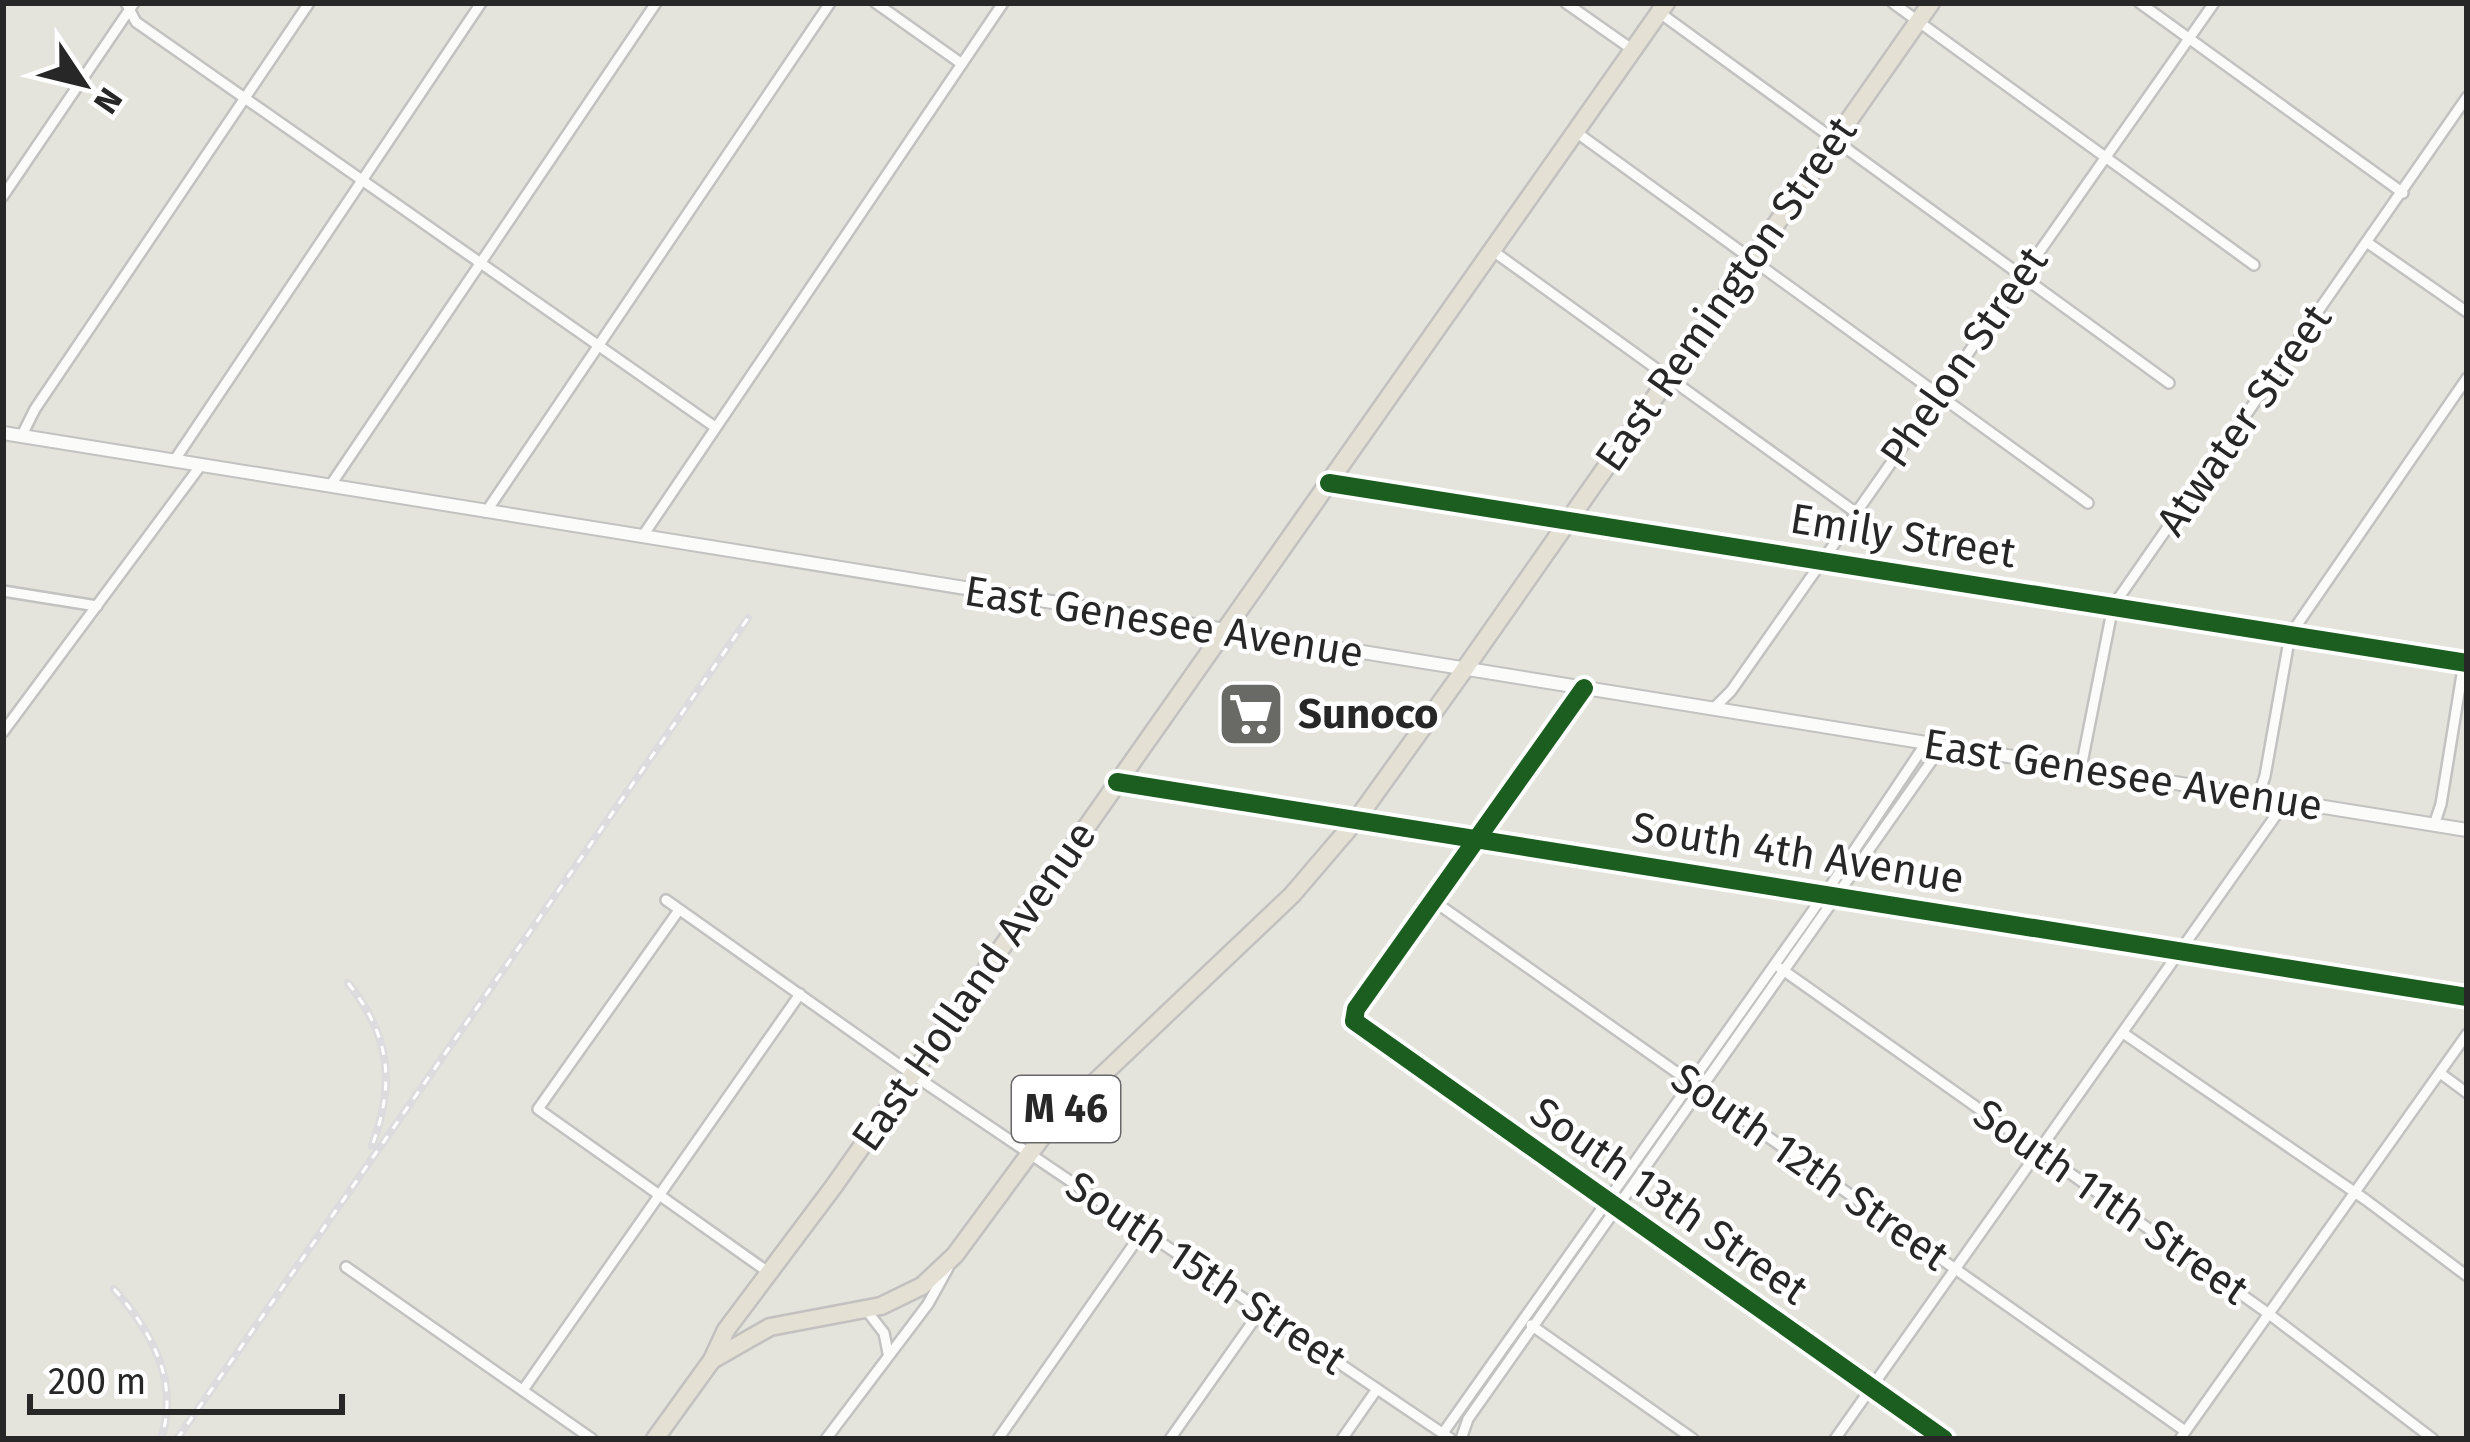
<svg xmlns="http://www.w3.org/2000/svg" width="2470" height="1442" font-family="'Fira Sans',sans-serif">
	<style>
		.lines { fill: none; stroke-linecap: round; stroke-linejoin: round }
		.street-casing { stroke: #c2c2c1; stroke-width: 14 }
		.secondary-casing { stroke: #c2c2c1; stroke-width: 16 }
		.highway-casing { stroke: #c2c1bf; stroke-width: 21 }
		.street { stroke: #fbfbfa; stroke-width: 9 }
		.secondary { stroke: #fbfbfa; stroke-width: 12 }
		.highway { stroke: #e5e0d4; stroke-width: 16 }
		.rail-casing { stroke: #dcdbdd; stroke-width: 8 }
		.rail { stroke: #fff; stroke-width: 3; stroke-dasharray: 9; stroke-linecap: butt }
		.cycleway-casing { stroke: #fff; stroke-width: 26 }
		.cycleway { stroke: #1b5e20; stroke-width: 18 }
		.labels { text-anchor: middle; dominant-baseline: central; stroke-width: 9; stroke-linejoin: round; paint-order: stroke }
		.shield { fill: #fff; stroke: #686868; stroke-width: 3 }
		.shield-label { font-size: 39px; font-weight: bold; fill: #272727 }
		.street-label { font-size: 42px; fill: #272727; stroke: #fff }
		.poi-label { font-size: 42px; font-weight: bold; fill: #272727; stroke: #fff; text-anchor: start }
	</style>
	<rect width="100%" height="100%" fill="#e4e3dc"/>
	<g class="lines">
		<g class="street-casing">
			<g id="street">
				<path d="M126,3l10,19 579,405"/>
				<path d="M876,3l86,61"/>
				<path d="M1566,3l67,47"/>
				<path d="M1893,3l361,262"/>
				<path d="M2140,3l263,190"/>
				<path d="M1660,13l509,370"/>
				<path d="M1576,132l512,371"/>
				<path d="M3,196l131,-193"/>
				<path d="M2368,243l99,69"/>
				<path d="M1493,251l362,261"/>
				<path d="M22,435l13,-26 274,-406"/>
				<path d="M174,461l307,-458"/>
				<path d="M1329,483l1138,180"/>
				<path d="M330,486l326,-483"/>
				<path d="M486,512l344,-509"/>
				<path d="M642,537l361,-534"/>
				<path d="M3,591l94,15"/>
				<path d="M1584,688l-228,321 -2,12 590,418"/>
				<path d="M1713,709l18,-18 483,-688"/>
				<path d="M3,732l198,-267"/>
				<path d="M2081,768l32,-162 354,-509"/>
				<path d="M1117,782l1350,215"/>
				<path d="M2258,797l7,-21 25,-141 177,-257"/>
				<path d="M2434,825l7,-21 23,-142"/>
				<path d="M666,900l246,174 539,365"/>
				<path d="M1435,902l750,529"/>
				<path d="M679,910l-141,199 230,163"/>
				<path d="M1780,968l489,346 164,125"/>
				<path d="M2123,1033l243,167 101,76"/>
				<path d="M2440,1073l27,20"/>
				<path d="M346,1267l246,172"/>
				<path d="M867,1311l17,22 4,20"/>
				<path d="M1531,1325l162,114"/>
				<path d="M523,1390l277,-396"/>
				<path d="M1443,1433l390,-551 93,-139"/>
				<path d="M826,1439l102,-135 20,-36"/>
				<path d="M998,1439l145,-208"/>
				<path d="M1170,1439l91,-129"/>
				<path d="M1342,1439l35,-50"/>
				<path d="M1461,1439l7,-20 474,-673"/>
				<path d="M1835,1439l451,-638"/>
				<path d="M2180,1439l287,-405"/>
			</g>
		</g>
		<g class="secondary-casing">
			<path id="secondary" d="M3,433l2464,397"/>
		</g>
		<g class="highway-casing">
			<g id="highway">
				<path d="M712,1360l58,-33 111,-21 41,-20 33,-31 98,-133 239,-227 65,-76 107,-149 467,-667"/>
				<path d="M655,1439l57,-79 14,-30 108,-144 832,-1183"/>
			</g>
		</g>
		<use href="#street" class="street"/>
		<use href="#secondary" class="secondary"/>
		<use href="#highway" class="highway"/>
		<g class="rail-casing">
			<g id="rail">
				<path d="M348,983c43,54 47,100 24,163"/>
				<path d="M114,1289c37,42 66,92 47,150"/>
				<path d="M177,1439l571,-821"/>
			</g>
		</g>
		<use href="#rail" class="rail"/>
		<g class="cycleway-casing">
			<g id="cycleway">
				<path d="M1329,483l1138,180"/>
				<path d="M1584,688l-228,321 -2,12 590,418"/>
				<path d="M1117,782l1350,215"/>
			</g>
		</g>
		<use href="#cycleway" class="cycleway"/>
	</g>
	<defs>
		<g id="supermarket-square" transform="scale(3.45)"><rect x="-9" y="-9" width="18" height="18" rx="4" fill="#696966" stroke="#fff"/><path d="M-6-5.5h2.5l.6 2H6L4.5 2H-2.5L-4.4-4H-6ZM-1.5 3.2a1.3 1.3 0 1 0 .1 0ZM3 3.2a1.3 1.3 0 1 0 .1 0Z" fill="#fff"/></g>
	</defs>
	<g fill-rule="evenodd">
		<use href="#supermarket-square" x="1251" y="714"/>
	</g>
	<g class="labels">
		<rect class="shield" x="1012" y="1076" width="108" height="66" rx="9"/>
		<g class="shield-label">
			<text x="1066" y="1109">M 46</text>
		</g>
		<g class="street-label">
			<text transform="translate(1726 294) rotate(-55)">East Remington Street</text>
			<text transform="translate(1964 357) rotate(-55)">Phelon Street</text>
			<text transform="translate(2244 420) rotate(-55)">Atwater Street</text>
			<text transform="translate(1903 536) rotate(9)">Emily Street</text>
			<text transform="translate(1164 622) rotate(9)">East Genesee Avenue</text>
			<text transform="translate(2123 775) rotate(9)">East Genesee Avenue</text>
			<text transform="translate(1798 853) rotate(9)">South 4th Avenue</text>
			<text transform="translate(974 986) rotate(-55)">East Holland Avenue</text>
			<text transform="translate(1810 1167) rotate(35)">South 12th Street</text>
			<text transform="translate(1669 1201) rotate(35)">South 13th Street</text>
			<text transform="translate(2111 1202) rotate(35)">South 11th Street</text>
			<text transform="translate(1206 1273) rotate(34)">South 15th Street</text>
		</g>
		<g class="poi-label">
			<text x="1298" y="714">Sunoco</text>
		</g>
	</g>
	<rect width="2470" height="1442" fill="none" stroke="#272727" stroke-width="12"/>
	<g transform="translate(84 84) rotate(125)" stroke="#ffffff" stroke-width="9" paint-order="stroke">
	<path d="M0-9L21 45L0 30L-21 45Z" fill="#272727"/>
	<text y="-18" font-size="33" font-weight="bold" text-anchor="middle" fill="#272727">N</text>
	</g>
	<path d="M30 1394v18h312v-18" fill="none" stroke="#272727" stroke-width="6"/>
	<text x="48" y="1394" font-size="36" fill="#272727" stroke="#ffffff" stroke-width="9" paint-order="stroke">200 m</text>
</svg>
